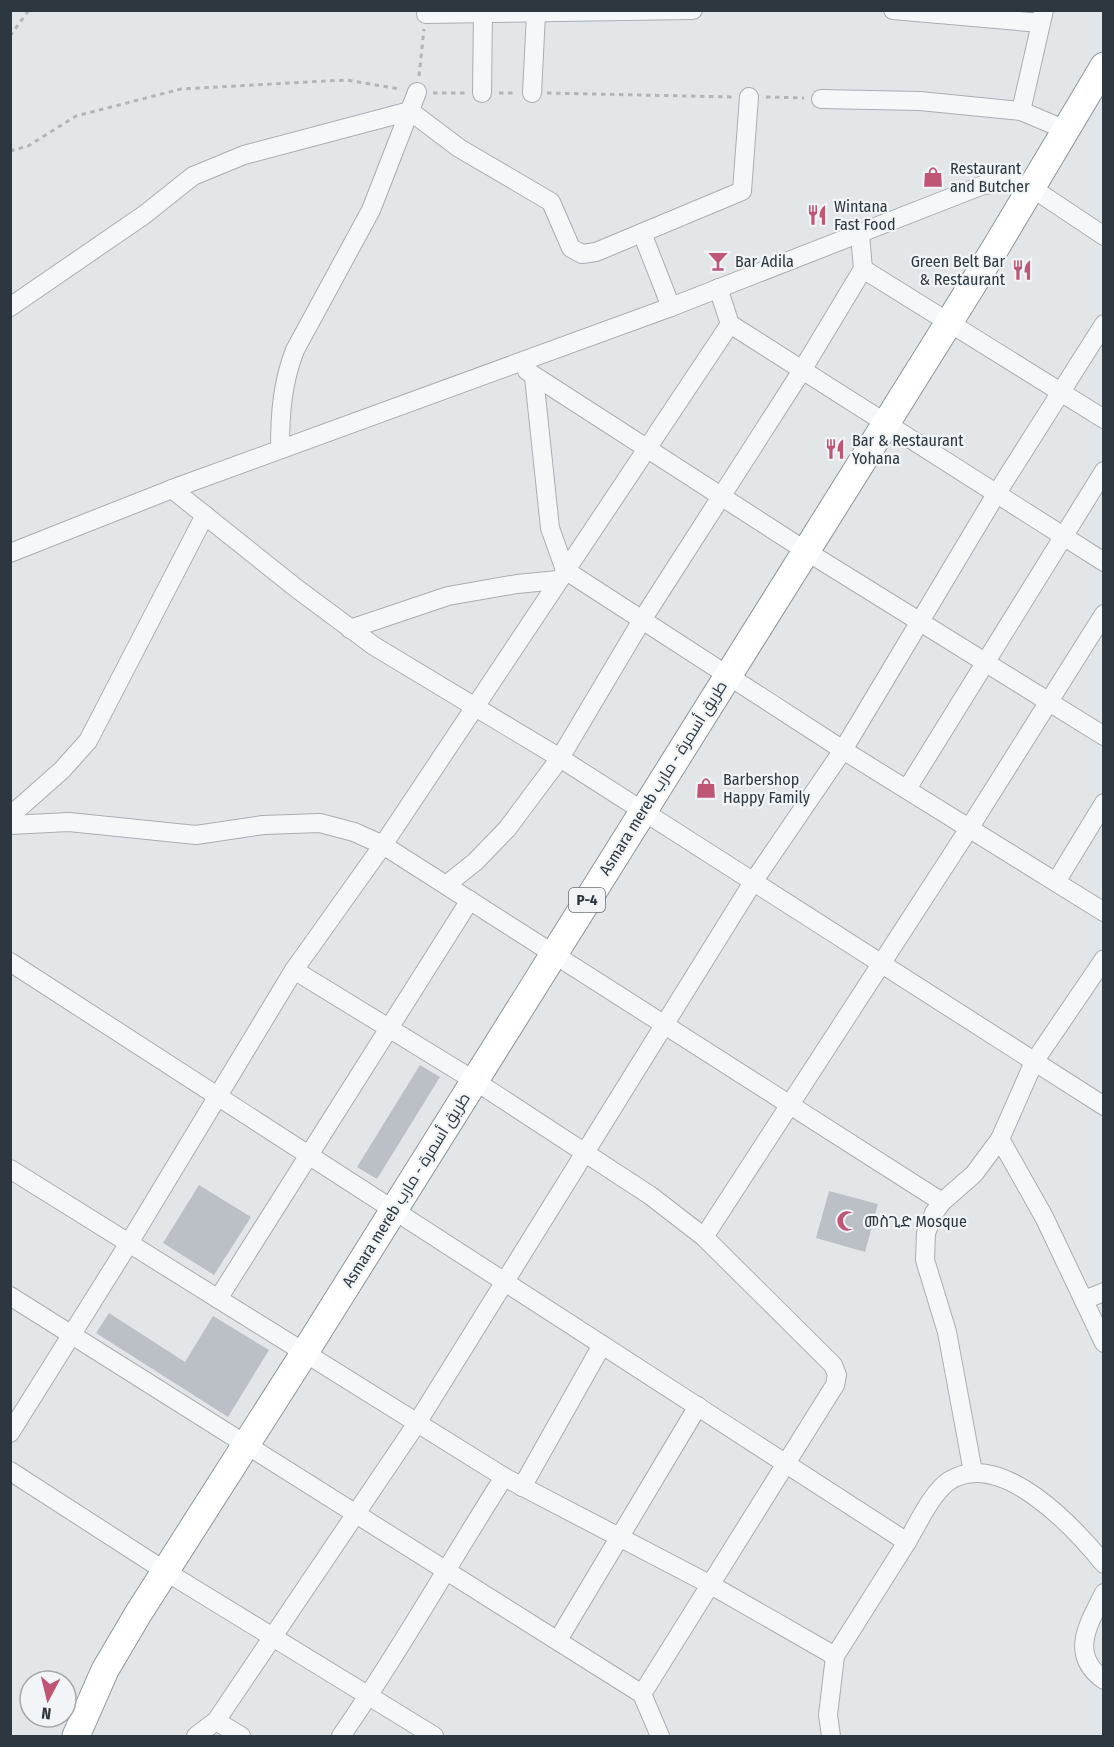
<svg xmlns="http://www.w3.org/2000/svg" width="1114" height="1747" font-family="'Fira Sans Condensed',Cairo,'Noto Sans Ethiopic',sans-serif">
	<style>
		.building { fill: #bbc0c6 }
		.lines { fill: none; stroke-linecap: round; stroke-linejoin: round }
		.minor-casing { stroke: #a9aeb3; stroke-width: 20 }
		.highway-casing { stroke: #8c969f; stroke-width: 29 }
		.path { stroke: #b1b6b9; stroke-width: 3; stroke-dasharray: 4.5 4.5; stroke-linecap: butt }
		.minor { stroke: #f5f7f8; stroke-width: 18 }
		.highway { stroke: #fff; stroke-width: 27 }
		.labels { text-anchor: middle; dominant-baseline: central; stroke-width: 4.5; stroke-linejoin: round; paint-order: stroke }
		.shield { fill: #f2f5f7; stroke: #687077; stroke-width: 1.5 }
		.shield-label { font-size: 15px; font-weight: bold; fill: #2d3740 }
		.poi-label { font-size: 16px; fill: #2d3740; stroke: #f2f5f7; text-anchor: start }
		.street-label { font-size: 16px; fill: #2d3740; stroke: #f2f5f7 }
	</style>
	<rect width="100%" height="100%" fill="#e3e6e9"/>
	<g class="building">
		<path d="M420,1065l20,12 -63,102 -20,-12z"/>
		<path d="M199,1185l52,32 -37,58 -51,-32z"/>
		<path d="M829,1191l49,13 -13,48 -49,-14z"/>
		<path d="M109,1313l76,49 28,-46 56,34 -41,67 -132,-84z"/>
	</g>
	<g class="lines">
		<g class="minor-casing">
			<g id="minor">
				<path d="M893,10l147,13"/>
				<path d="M426,14l267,-4"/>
				<path d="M482,93l1,-79"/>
				<path d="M532,93l4,-79"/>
				<path d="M821,99l99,2 101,10 45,19"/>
				<path d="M1021,111l23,-101"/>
				<path d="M642,233l29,74"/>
				<path d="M863,269l241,150"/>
				<path d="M718,288l12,36 374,238"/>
				<path d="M10,307l134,-92 49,-39 51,-21 166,-44 49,37 92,54 20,46 11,6 14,-2 146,-61 7,-94"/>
				<path d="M527,371l279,180 298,185"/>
				<path d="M534,377l16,151 15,42 278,180 261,162"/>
				<path d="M280,449c0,-34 2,-66 15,-99l76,-140 46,-118"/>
				<path d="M172,489l124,99 78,58 186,112 544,348"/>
				<path d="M10,553l162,-64 499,-182 312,-122 28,-3 21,6 72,48"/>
				<path d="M350,629l98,-33 69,-12 41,-4"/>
				<path d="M907,789l197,-318"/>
				<path d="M10,816l52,-46 26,-29 117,-226"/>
				<path d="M10,825l59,-3 127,13 67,-10 57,-2 34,9 29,13 559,357"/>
				<path d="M1056,882l48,-79"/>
				<path d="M446,885l29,-23 32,-33 53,-71 82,-138 159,-248 62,-103 -3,-35"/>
				<path d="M10,962l897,580 -72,114 -7,59 3,21"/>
				<path d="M294,970l181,111 176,115 53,41 129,128 4,10 -2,10 -193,309"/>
				<path d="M1000,1139l44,78 60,126"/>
				<path d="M10,1169l494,308 207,108 124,71"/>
				<path d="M704,1237l266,-410 134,-213"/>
				<path d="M10,1296l632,398 18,42"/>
				<path d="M218,1299l252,-399"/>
				<path d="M1084,1300l20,-8"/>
				<path d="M10,1433l119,-190 165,-273 89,-125 347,-521"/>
				<path d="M10,1471l155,100 269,165"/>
				<path d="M973,1472l-26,-140 -22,-72 1,-27 8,-20 8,-11 32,-28 26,-35 34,-77 70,-103"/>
				<path d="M522,1487l80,-142"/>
				<path d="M907,1542c10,-17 26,-51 42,-61 52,-33 125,46 155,83"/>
				<path d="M1104,1593c-15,31 -36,61 0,87"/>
				<path d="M558,1640l140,-234"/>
				<path d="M216,1721l25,15"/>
				<path d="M196,1736l20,-15 201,-298 336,-541 90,-132 152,-254 109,-172"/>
				<path d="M341,1736c58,-83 108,-173 163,-259"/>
			</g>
		</g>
		<g class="highway-casing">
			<path id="highway" d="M76,1736l29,-66 33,-56 167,-262 580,-927 111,-178 108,-181"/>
		</g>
		<g class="path">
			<path d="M10,36l19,-26"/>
			<path d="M419,76l5,-47"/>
			<path d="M433,93h33"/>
			<path d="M499,93h18"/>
			<path d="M547,93l186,4"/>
			<path d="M766,97l38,1"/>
			<path d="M10,151l18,-5 48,-30 105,-27 165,-9 54,9"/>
		</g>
		<use href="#minor" class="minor"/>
		<use href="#highway" class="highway"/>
	</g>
	<defs>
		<g id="shop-bare" transform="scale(1.62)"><path d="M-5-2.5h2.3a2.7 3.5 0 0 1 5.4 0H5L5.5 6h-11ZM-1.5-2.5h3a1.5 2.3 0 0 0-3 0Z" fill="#c05676" stroke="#f2f5f7" stroke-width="2.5" paint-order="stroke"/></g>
		<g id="restaurant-bare" transform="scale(1.62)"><path d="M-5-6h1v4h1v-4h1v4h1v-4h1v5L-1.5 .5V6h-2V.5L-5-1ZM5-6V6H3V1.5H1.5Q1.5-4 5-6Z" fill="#c05676" stroke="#f2f5f7" stroke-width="2.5" paint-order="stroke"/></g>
		<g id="bar-bare" transform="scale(1.62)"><path d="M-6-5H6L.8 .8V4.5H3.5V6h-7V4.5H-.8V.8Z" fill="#c05676" stroke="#f2f5f7" stroke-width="2.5" paint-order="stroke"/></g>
		<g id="mosque-bare" transform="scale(1.62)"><path d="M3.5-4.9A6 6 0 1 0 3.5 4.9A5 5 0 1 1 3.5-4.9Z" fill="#c05676" stroke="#f2f5f7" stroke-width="2.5" paint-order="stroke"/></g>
	</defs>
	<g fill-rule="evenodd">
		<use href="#shop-bare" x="933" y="177"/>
		<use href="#restaurant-bare" x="817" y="215"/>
		<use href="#bar-bare" x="718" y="261"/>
		<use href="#restaurant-bare" x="1022" y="270"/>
		<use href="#restaurant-bare" x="835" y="449"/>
		<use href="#shop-bare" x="706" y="788"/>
		<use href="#mosque-bare" x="847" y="1221"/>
	</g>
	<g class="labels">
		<rect class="shield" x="569" y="888" width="36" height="24" rx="4.5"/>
		<g class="shield-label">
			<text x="587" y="900">P-4</text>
		</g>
		<g class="poi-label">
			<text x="950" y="168">Restaurant<tspan x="950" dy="18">and Butcher</tspan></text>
			<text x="834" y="206">Wintana<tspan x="834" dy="18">Fast Food</tspan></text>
			<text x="735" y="261">Bar Adila</text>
			<text x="1005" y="261" text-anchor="end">Green Belt Bar<tspan x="1005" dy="18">&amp; Restaurant</tspan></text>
			<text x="852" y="440">Bar &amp; Restaurant<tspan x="852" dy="18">Yohana</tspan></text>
			<text x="723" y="779">Barbershop<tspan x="723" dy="18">Happy Family</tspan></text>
			<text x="864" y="1221">መስጊድ Mosque</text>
		</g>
		<g class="street-label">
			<text transform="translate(663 778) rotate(-58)">Asmara mereb طريق أسمرة - مارب</text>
			<text transform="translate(406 1190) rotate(-58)">Asmara mereb طريق أسمرة - مارب</text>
		</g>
	</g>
	<rect width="1114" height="1747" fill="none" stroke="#2d3740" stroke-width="24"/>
	<g transform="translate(48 1699) rotate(187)"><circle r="28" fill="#f2f5f7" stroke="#a3a9ae" stroke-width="1.5"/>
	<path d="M0-4.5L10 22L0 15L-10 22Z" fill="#c05676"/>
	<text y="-9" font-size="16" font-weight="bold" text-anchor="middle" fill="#2d3740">N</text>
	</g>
</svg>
